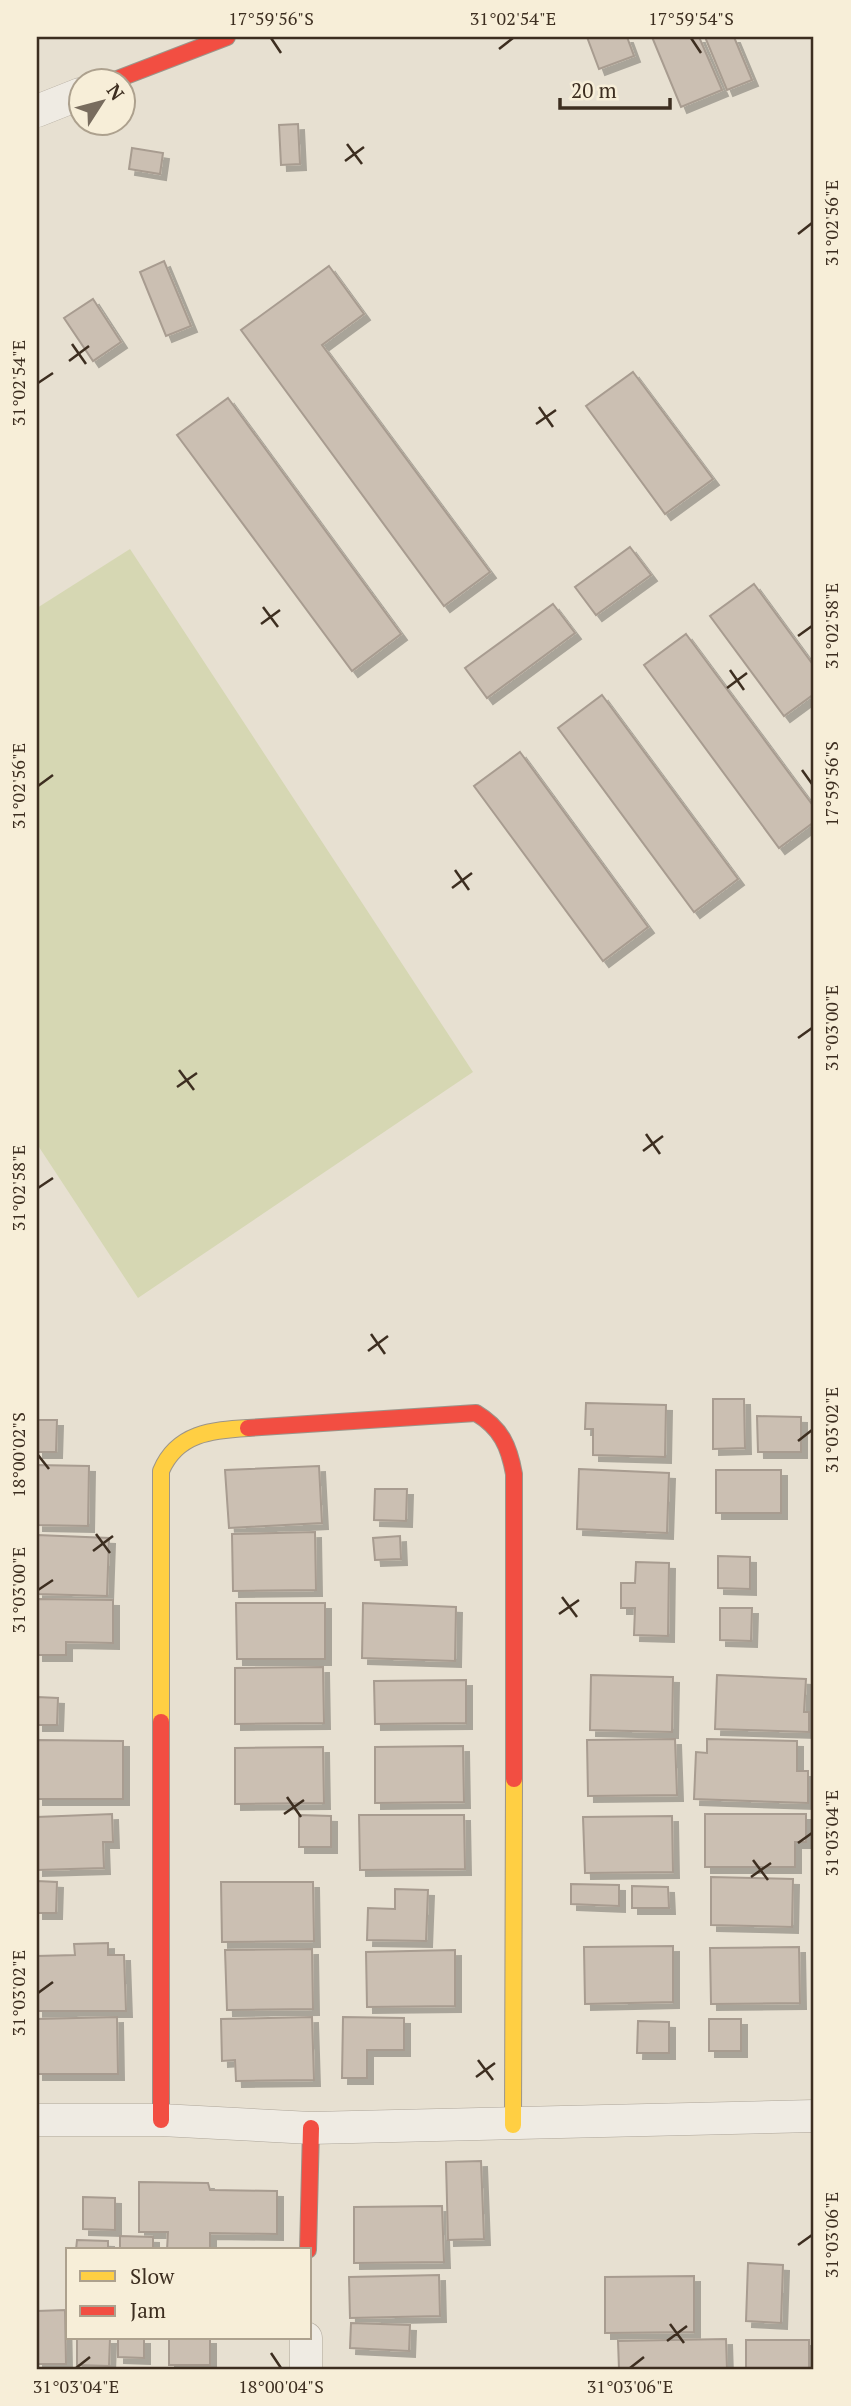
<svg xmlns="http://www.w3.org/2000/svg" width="851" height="2406" font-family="'PT Serif',serif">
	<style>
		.green { fill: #d6d7b3 }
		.building { fill: #cbbfb2; stroke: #a89c90; stroke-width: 2; filter: url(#shadow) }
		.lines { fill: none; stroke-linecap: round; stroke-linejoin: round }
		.street-casing { stroke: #ada599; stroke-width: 33 }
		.slow-casing { stroke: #9c958a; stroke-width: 18 }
		.jam-casing { stroke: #9c958a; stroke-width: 18 }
		.street { stroke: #efebe3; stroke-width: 32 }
		.slow { stroke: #ffcf43; stroke-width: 16 }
		.jam { stroke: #f24e42; stroke-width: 16 }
		.ticks { fill: none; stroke: #3d2e20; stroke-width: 2.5 }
		.neatline { fill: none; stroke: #3d2e20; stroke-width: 2.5 }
		.ticks-label { font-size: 18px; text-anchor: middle; fill: #3d2e20 }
	</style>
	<defs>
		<filter id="shadow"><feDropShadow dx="6" dy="6" stdDeviation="0" flood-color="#0004"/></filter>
	</defs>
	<rect width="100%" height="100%" fill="#e7e0d1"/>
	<path class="green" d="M130,549l343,523 -335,226 -101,-154v-536z"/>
	<g class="building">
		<path d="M587,37h40l7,19 -35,13z"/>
		<path d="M652,37h47l23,53 -41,17z"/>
		<path d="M705,37h29l18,43 -25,10z"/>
		<path d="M298,124l2,40 -19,1 -2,-40z"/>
		<path d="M132,148l31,5 -3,21 -31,-5z"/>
		<path d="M164,261l27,65 -25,10 -26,-64z"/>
		<path d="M329,266l35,48 -42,31 168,227 -46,34 -203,-276z"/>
		<path d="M93,299l28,43 -28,19 -29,-43z"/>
		<path d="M633,372l80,107 -48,35 -79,-108z"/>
		<path d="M228,398l173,236 -49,37 -175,-236z"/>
		<path d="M630,547l21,28 -55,40 -21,-28z"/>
		<path d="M754,584l60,82v28l-30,22 -74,-100z"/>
		<path d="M553,604l22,29 -88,65 -22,-30z"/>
		<path d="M686,634l128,173v15l-35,26 -135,-183z"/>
		<path d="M602,695l136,184 -44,33 -136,-184z"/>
		<path d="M520,752l128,175 -45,34 -129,-175z"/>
		<path d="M713,1399h31l1,49 -32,1z"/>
		<path d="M586,1403l80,2 -1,52 -72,-2v-26h-8z"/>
		<path d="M757,1416l44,1v35h-43z"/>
		<path d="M37,1420h20l-1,32h-19z"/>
		<path d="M37,1465l52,1 -1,60 -51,-1z"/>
		<path d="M319,1466l3,57 -93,5 -4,-58z"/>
		<path d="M579,1469l90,4 -2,60 -90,-4z"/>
		<rect x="716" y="1470" width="65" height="43"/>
		<path d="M375,1489h32l-1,32 -32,-1z"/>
		<path d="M315,1532l1,58 -83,1 -1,-57z"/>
		<path d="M37,1535l72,3 -2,58 -70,-2z"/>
		<path d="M400,1536l1,23 -26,1 -2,-22z"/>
		<path d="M718,1556l32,1v32l-32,-1z"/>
		<path d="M636,1562l33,1 -1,73 -34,-1 1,-27h-14v-25h14z"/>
		<path d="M37,1599l76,1v43l-47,-1v13h-29z"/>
		<path d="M236,1603h89v56h-88z"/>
		<path d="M363,1603l93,4 -1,54 -93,-3z"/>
		<path d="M720,1608h32l-1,33 -31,-1z"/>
		<path d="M323,1667l1,56 -89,1v-56z"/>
		<path d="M591,1675l82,2 -1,55 -82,-2z"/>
		<path d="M717,1675l89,4 -2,33h5v20l-94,-3z"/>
		<path d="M466,1680v43l-91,1 -1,-43z"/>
		<path d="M37,1697l21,1 -1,27h-20z"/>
		<path d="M675,1739l2,56 -89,1 -1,-56z"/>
		<path d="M707,1739l90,2v30h11v32l-114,-4 2,-47 11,1z"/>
		<path d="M37,1740l86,1v58h-86z"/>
		<path d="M463,1746l1,56 -89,1v-56z"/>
		<path d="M323,1747l1,56 -89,1v-56z"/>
		<path d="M112,1814l1,28h-10l1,26 -67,2v-53z"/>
		<path d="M705,1814h101v28h-11v25h-90z"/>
		<path d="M299,1815l32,1v31h-32z"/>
		<path d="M359,1815h105l1,54 -105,1z"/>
		<path d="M672,1816l1,56 -88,1 -2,-56z"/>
		<path d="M711,1877l82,2 -1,48 -81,-2z"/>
		<path d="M37,1881l20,1 -1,31h-19z"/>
		<path d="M221,1882h92l1,59 -92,1z"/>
		<path d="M571,1884l48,1v21l-48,-2z"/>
		<path d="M632,1886l36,1 1,21h-37z"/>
		<path d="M395,1889l33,1 -2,51 -59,-1 1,-32 27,1z"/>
		<path d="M108,1943v12h16l2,56h-89v-55l38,-1 -1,-11z"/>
		<path d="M673,1946v56l-88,2 -1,-57z"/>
		<path d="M799,1947l1,56 -89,1 -1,-56z"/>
		<path d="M312,1949l1,60 -86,1 -2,-60z"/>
		<path d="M455,1950v56l-88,1 -1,-55z"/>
		<path d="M117,2017l1,57h-81v-55z"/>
		<path d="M312,2017l2,63 -78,1 -1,-21 -13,1 -1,-42z"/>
		<path d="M343,2017l61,1v32h-37v28h-25z"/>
		<rect x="709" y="2019" width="32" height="32"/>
		<path d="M638,2021l31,1v31h-32z"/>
		<path d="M481,2161l3,78 -36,1 -2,-78z"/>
		<path d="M139,2182l69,1 2,7 67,1v43l-67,-1v17h-43l1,-18h-29z"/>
		<path d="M83,2197l32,1v32l-32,-1z"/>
		<path d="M442,2206l2,56 -90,1v-56z"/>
		<path d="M120,2236l33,1v13h-33z"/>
		<path d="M77,2240l31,1v9h-32z"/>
		<path d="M748,2263l35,2 -2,58 -35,-2z"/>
		<path d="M439,2275l1,41 -90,2 -1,-41z"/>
		<path d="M694,2276v56l-89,1v-56z"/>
		<path d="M65,2310l1,54h-29v-53z"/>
		<path d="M351,2323l59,2 -1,26 -59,-3z"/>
		<path d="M77,2338h33l-1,28 -32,-1z"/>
		<path d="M118,2338h26v20l-26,-1z"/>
		<rect x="169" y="2338" width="41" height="27"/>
		<path d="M726,2339l1,30h-108l-1,-28z"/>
		<rect x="746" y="2340" width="63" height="29"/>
	</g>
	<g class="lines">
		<g class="street-casing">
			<g id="street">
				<path d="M37,111l43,-17"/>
				<path d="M37,2120h124l150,8 503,-12"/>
				<path d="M306,2369v-31"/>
			</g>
		</g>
		<g class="slow-casing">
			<g id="slow">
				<path d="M161,1722v-251c16,-38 51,-41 87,-43"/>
				<path d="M513,2125l1,-346"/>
			</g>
		</g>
		<g class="jam-casing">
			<g id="jam">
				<path d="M115,80l112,-43"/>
				<path d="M248,1428l228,-15c25,15 33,33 38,61v305"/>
				<path d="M161,1722v398"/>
				<path d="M308,2250l3,-122"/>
			</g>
		</g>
		<use href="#street" class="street"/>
		<use href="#slow" class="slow"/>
		<use href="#jam" class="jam"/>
	</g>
	<path class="ticks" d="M271,38l10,15M691,38l10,15M499,49l14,-11M347,144l15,20M345,161l19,-14M798,234l14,-11M72,344l14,20M69,361l20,-15M38,383l15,-10M539,407l14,20M536,424l20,-14M263,607l15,20M261,624l19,-14M798,636l14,-10M730,670l14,20M727,688l20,-15M802,770l10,14M38,786l15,-11M455,870l14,20M452,888l20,-15M798,1038l14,-10M179,1070l15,20M177,1087l20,-14M646,1134l14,20M643,1151l20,-15M38,1188l15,-10M371,1334l14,20M368,1351l20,-15M798,1441l14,-11M38,1455l11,14M96,1534l14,19M93,1551l20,-15M38,1590l15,-10M562,1597l15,20M559,1614l20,-14M287,1797l14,20M284,1814l20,-14M798,1843l14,-10M753,1860l15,20M751,1877l20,-14M38,1993l15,-11M478,2060l15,20M476,2077l19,-14M798,2245l14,-10M670,2324l14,19M667,2341l20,-15M271,2353l10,15M76,2368l14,-11M630,2368l14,-11"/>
	<rect width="851" height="2406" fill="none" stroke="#f7eed8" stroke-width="77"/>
	<rect x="66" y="2248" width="245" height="91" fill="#f7eed8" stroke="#ada18e" stroke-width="2"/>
	<rect x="80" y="2271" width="35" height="10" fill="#ffcf43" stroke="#ada18e" stroke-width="2"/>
	<text x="130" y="2284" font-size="21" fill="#3d2e20">Slow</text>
	<rect x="80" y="2306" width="35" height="10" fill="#f24e42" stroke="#ada18e" stroke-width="2"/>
	<text x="130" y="2318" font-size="21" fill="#3d2e20">Jam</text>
	<g transform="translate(102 102) rotate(54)"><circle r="33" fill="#f7eed8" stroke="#ada18e" stroke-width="2"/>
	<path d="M0-5L12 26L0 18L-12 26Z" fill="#786c5e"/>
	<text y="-10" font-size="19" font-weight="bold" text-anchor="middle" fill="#3d2e20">N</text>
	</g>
	<path d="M560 98v10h110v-10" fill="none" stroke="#3d2e20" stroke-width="3.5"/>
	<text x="571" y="98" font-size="21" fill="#3d2e20" stroke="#f7eed8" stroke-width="5" paint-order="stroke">20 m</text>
	<rect x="38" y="38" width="774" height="2330" class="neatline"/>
	<g class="ticks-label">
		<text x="271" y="25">17°59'56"S</text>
		<text x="513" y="25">31°02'54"E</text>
		<text x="691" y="25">17°59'54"S</text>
		<text transform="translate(832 223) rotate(-90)" y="6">31°02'56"E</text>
		<text transform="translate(19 383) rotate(-90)" y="6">31°02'54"E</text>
		<text transform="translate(832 626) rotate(-90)" y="6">31°02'58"E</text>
		<text transform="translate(832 784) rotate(-90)" y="6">17°59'56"S</text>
		<text transform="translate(19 786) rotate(-90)" y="6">31°02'56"E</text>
		<text transform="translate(832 1028) rotate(-90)" y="6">31°03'00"E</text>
		<text transform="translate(19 1188) rotate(-90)" y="6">31°02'58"E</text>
		<text transform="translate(832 1430) rotate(-90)" y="6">31°03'02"E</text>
		<text transform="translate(19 1455) rotate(-90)" y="6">18°00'02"S</text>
		<text transform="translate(19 1590) rotate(-90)" y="6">31°03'00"E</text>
		<text transform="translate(832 1833) rotate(-90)" y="6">31°03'04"E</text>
		<text transform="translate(19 1993) rotate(-90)" y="6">31°03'02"E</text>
		<text transform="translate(832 2235) rotate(-90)" y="6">31°03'06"E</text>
		<text x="76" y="2393">31°03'04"E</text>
		<text x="281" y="2393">18°00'04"S</text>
		<text x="630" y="2393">31°03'06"E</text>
	</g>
</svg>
